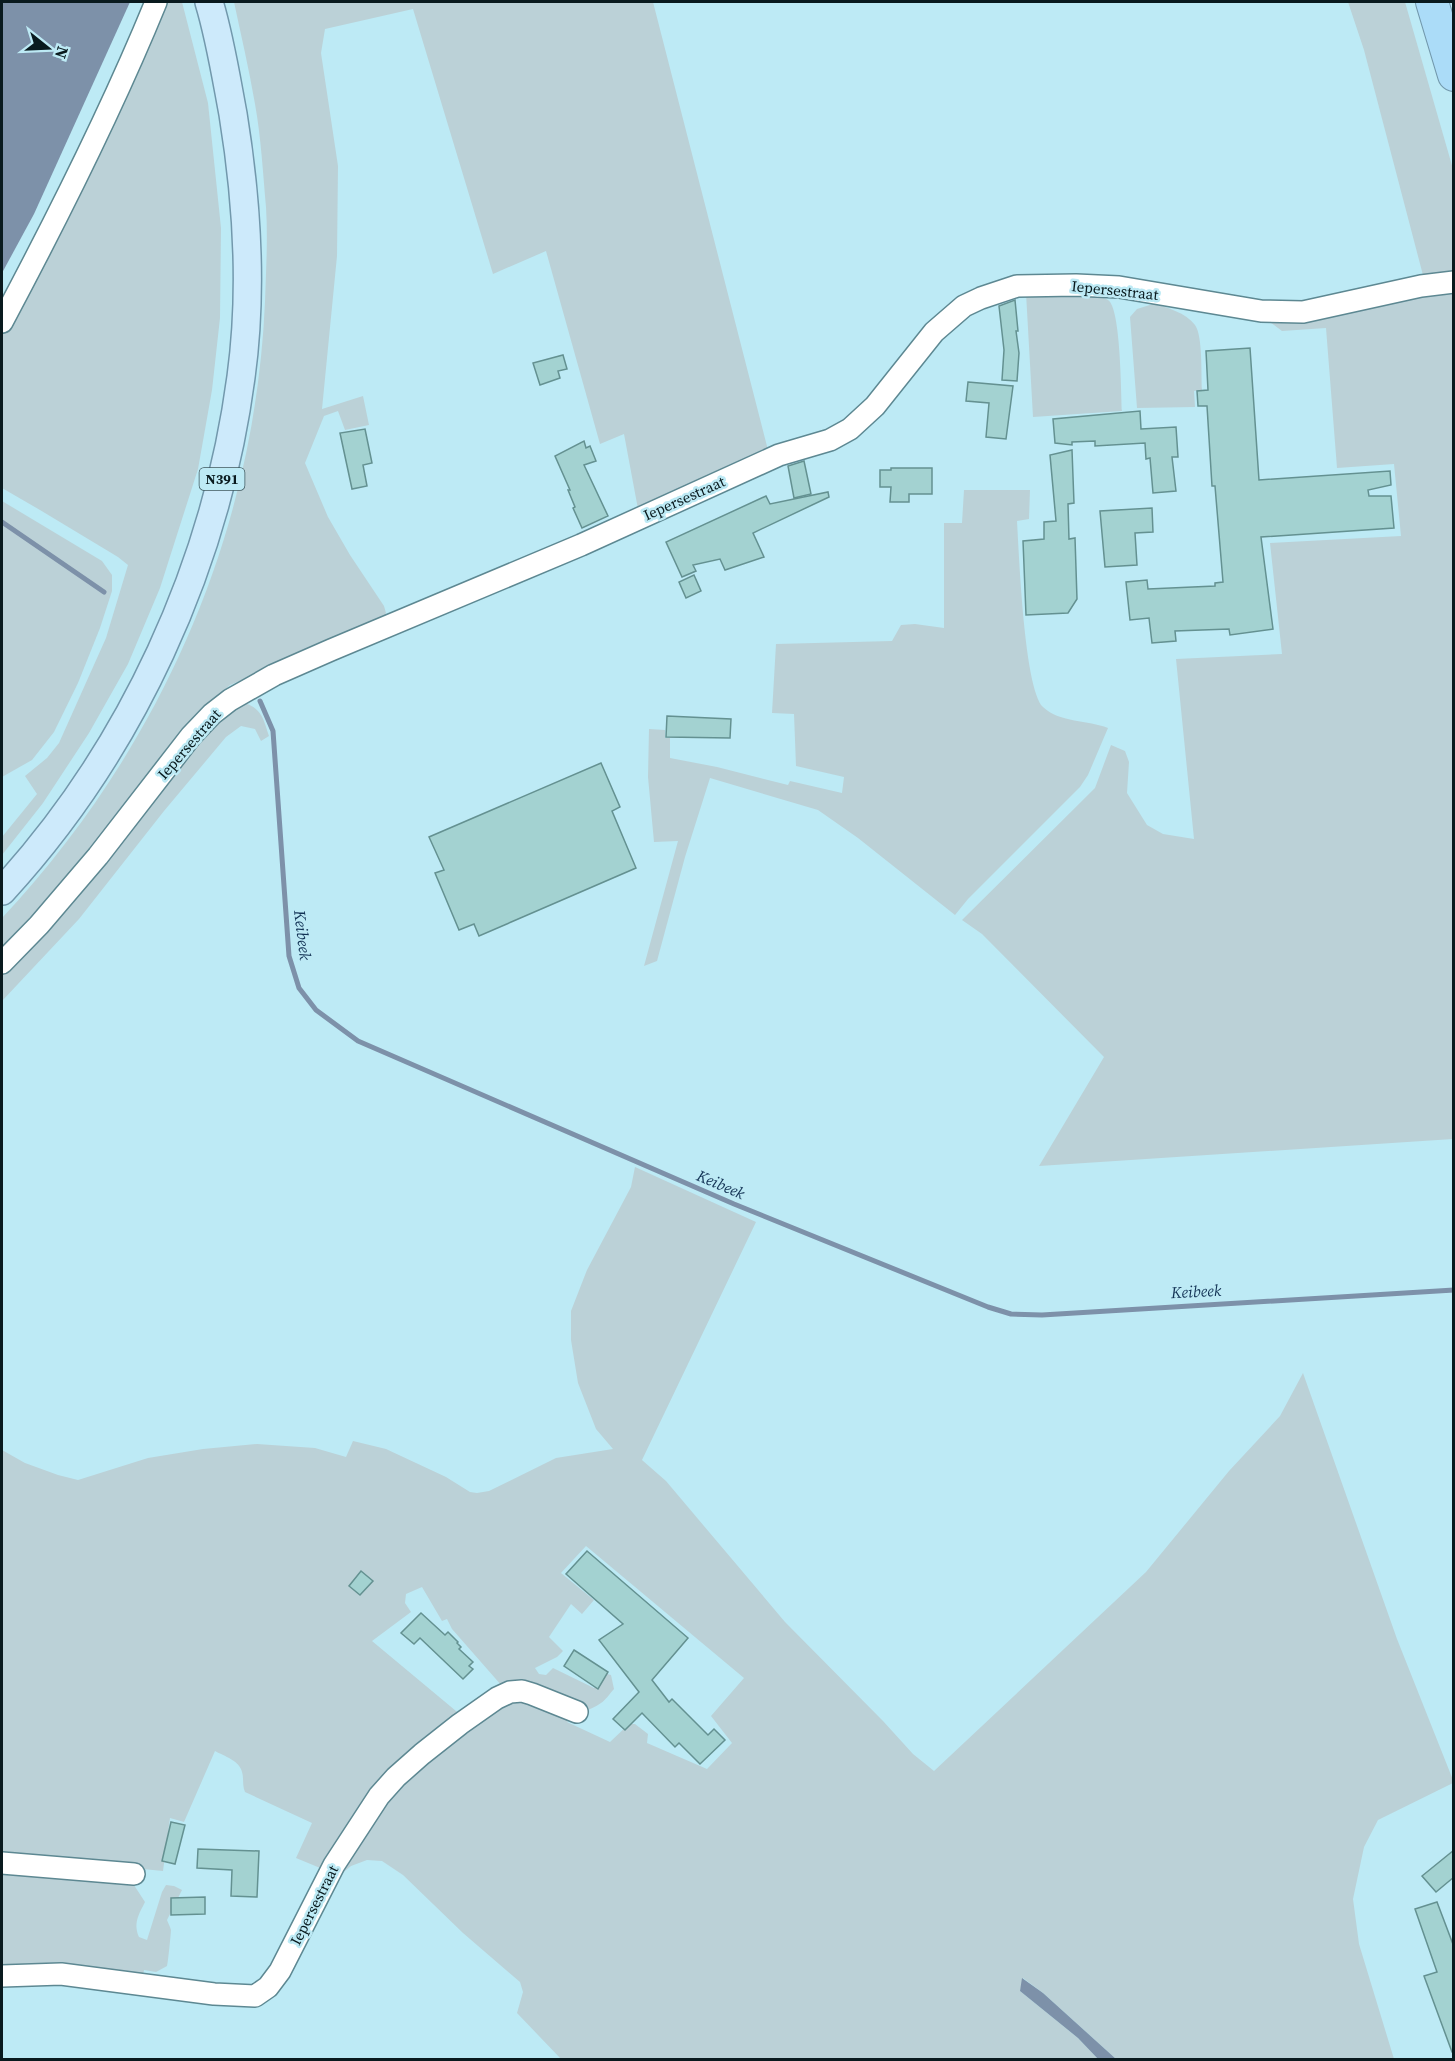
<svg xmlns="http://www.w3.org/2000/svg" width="1455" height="2061" font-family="'Source Serif 4',serif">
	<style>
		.green { fill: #bbd1d7; fill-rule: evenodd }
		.water { fill: #7d91a9 }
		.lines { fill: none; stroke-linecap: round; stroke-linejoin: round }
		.stream { stroke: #7d91a9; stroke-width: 5 }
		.building { fill: #a3d2d1; stroke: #649191; stroke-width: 1.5 }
		.minor-casing { stroke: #5d8892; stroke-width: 24 }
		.major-casing { stroke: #7298ac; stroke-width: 30 }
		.highway-casing { stroke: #7298ac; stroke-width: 34 }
		.minor { stroke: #fff; stroke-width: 21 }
		.major { stroke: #cdeafb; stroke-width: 27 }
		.highway { stroke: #abdcf8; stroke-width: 32 }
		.labels { text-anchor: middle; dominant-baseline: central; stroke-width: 5; stroke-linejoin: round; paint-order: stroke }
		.shield { fill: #bdeaf5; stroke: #3f585e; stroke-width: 1.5 }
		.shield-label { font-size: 14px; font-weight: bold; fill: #091a1e }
		.street-label { font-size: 15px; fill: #091a1e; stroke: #bdeaf5 }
		.water-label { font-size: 16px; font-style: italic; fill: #123254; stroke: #bdeaf5 }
	</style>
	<rect width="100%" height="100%" fill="#bdeaf5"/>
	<g class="green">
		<path d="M161,2h21l26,101 13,125 -1,90 -8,72 -14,79 -38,119 -32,76 -39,69 -46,70 -41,52v-18l35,-43 -12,-18 22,-18 12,-15 47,-105 22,-73 -10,-8 -78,-47 -38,-22v-158z"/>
		<path d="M234,2h419l116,452 -131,55 -14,-75 -24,10 -54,-193 -53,23 -80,-265 -88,20 -4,24 17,113 -1,90 -15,153 41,-13 6,29 -24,5 -7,-19 -14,5 -19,47 23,54 22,38 34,51 2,7 -4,7 -152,65 -26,24 -62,80 -140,166v-37c158,-169 253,-384 263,-616 1,-32 3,-63 1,-95 -3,-34 -5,-70 -11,-103 -6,-35 -14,-69 -21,-102z"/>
		<path d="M1348,2h57l48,167v105l-29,5 -60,-229z"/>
		<path d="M1453,288v851l-414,27 65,-109 -122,-123 -20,-14 133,-132 16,-43 14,6 4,11 -2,31 20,32 16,9 31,5 -18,-180 106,-5 -12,-111 131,-7 -7,-72 -57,4 -11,-140 -44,3 -12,-9 20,-2z"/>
		<path d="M1075,292c9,2 25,3 33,8 13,8 13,93 14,111l-89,6 -7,-124z"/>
		<path d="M1153,304c14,3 33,9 42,21 8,11 6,50 7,65l-8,1 1,16 -58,1 -7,-91 7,-8z"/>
		<path d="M964,490h66l-1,29 -12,2c2,32 7,167 26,186 17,16 45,13 65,21l-20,47 -8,12 -112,112 -13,16 -97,-77 -40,-28 -108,-32 -25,79 -28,104 -13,5 34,-125 -24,1 -6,-65 1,-48 16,1v8h5v20l47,9 71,18 2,-4 52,12 2,-16 -48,-11 -2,-52 -22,-1 4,-69 116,-3 9,-16 14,-1 29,4v-105h18z"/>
		<path d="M2,501l100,60 10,14v16l-12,37 -22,55 -24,49 -22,28 -30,17z"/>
		<path d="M242,702c20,6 21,16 27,34l-8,5 -6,-12 -14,-3 -15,11 -62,74 -85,108 -77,82v-28l12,-10 175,-215 39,-38z"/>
		<path d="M635,1167l121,55 -114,238 24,21 119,141 98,99 30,33 21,17 212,-199 83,-101 51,-55 23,-43 94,266 56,141v3l-75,37 -14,27 -11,52 6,45 35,115h-278l-73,-66 -20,-15 -3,13 58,47 20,21h-537l-44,-46 6,-21 -3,-10 -57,-49 -60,-58 -21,-14 -15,-1 -16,6 -16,13 -17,26 20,-40 46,-69 25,-25 59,-46 22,-17 18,-7 8,-14 -14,-1 -50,-57 -5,-10 -5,2 -20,-34 -16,7 -1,9 6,9 -39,29 90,75 -46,36 -45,46 -46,72 -29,-12 16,-35 -67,-31c-3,-7 -1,-14 -3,-20 -2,-11 -18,-16 -27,-21l-31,71 -14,-4 -7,53 -161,-16v-405l23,13 33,12 20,5 70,-22 55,-9 54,-5 58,4 31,9 7,-16 33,8 60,28 24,15 7,1 12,-2 67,-33 57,-9 -17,-20 -18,-46 -7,-43v-29l16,-41 44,-83zM586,1546l158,132 -33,38 21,27 -25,26 -60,-26 1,-9 -13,-10h-6l-19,18 -43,-20c9,-10 23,-11 34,-19 5,-3 9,-10 13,-14l-3,-14 -4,-1 -13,14 -41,-20 -7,7 -7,-1 -4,-6 22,-11 6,-6 -14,-14 22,-33 11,10 12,-14 -33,-27z"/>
		<path d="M2,1867l128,12 15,23c-6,12 -12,21 -6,35l8,3 15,-48 4,-7 8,1 8,4 -15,30c1,3 3,6 4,10 0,2 -3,34 -4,36l-11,6 -12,-2 -2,11 -140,-11z"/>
	</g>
	<g class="water">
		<path d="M2,2h128l-96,212 -32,59z"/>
		<path d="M1022,1978l21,15 73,66h-18l-20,-21 -58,-47z"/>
	</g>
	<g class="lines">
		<g class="stream">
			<path d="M2,522l102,70"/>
			<path d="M260,701l13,30 16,225 10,32 17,22 42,31 376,163 254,103 23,7 31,1 412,-25"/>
		</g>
	</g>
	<g class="building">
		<path d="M1015,300l3,31h-2l3,22 -2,28 -15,-1 2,-30 -5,-44z"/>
		<path d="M1250,348l9,132 131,-9 1,14 -23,5 1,6h22l3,32 -133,9 12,92 -43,6 -1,-6 -54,2 1,10 -24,2 -3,-25 -19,2 -4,-38 21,-2 1,9 67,-3v-3l8,-1 -8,-96h-3l-5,-80h-9l-1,-15 11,-1 -2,-39z"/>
		<path d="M563,355l4,14 -9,2 2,7 -20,7 -7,-22z"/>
		<path d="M968,382l45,4 -7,53 -20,-2 3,-34 -23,-2z"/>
		<path d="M1140,411l1,18 35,-2 2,30h-6l4,34 -23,2 -3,-35 -4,1 -1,-16 -50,3v-5l-23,1v3l-17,-2 -2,-24z"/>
		<path d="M365,429l7,34 -9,2 4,21 -15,3 -12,-56z"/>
		<path d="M584,441l2,7 4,-2 6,15 -12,4 24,51 -26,12 -9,-20 2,-1 -7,-17h2l-15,-34z"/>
		<path d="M1072,450l2,53 -6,1 1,35 6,-1 2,61 -9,14 -42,2 -3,-74 21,-2v-17l12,-1 -6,-66z"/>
		<path d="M804,461l7,33 -17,4 -6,-32z"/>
		<path d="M891,468h41v26h-23v8h-19l1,-15h-11v-17h11z"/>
		<path d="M828,492l1,5 -76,36 11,24 -39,13 -5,-11 -27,6 3,6 -14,6 -16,-35 100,-46 4,8z"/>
		<path d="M1152,508l1,24 -18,1 2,32 -32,2 -5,-56z"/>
		<path d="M694,575l7,16 -15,7 -7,-16z"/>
		<path d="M667,716l64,3 -1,19 -64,-1z"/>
		<path d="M601,763l19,44 -8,4 24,57 -157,68 -5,-12 -15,6 -24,-57 9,-3 -15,-33z"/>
		<path d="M587,1551l101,87 -36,42 17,22 3,-3 36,36 6,-6 11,11 -25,24 -21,-21 -4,4 -33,-34 -17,17 -12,-11 26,-27 -40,-52 24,-16 -57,-50z"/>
		<path d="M361,1571l12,10 -13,14 -11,-9z"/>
		<path d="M421,1613l24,22 3,-3 10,10 -1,1 4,4 -2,2 14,13 -4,4 4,3 -10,10 -43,-41 -6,6 -13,-11z"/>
		<path d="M574,1650l34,22 -10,17 -34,-23z"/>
		<path d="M171,1822l14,3 -10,39 -13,-3z"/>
		<path d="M198,1849l61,2 -2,46 -26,-1 1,-26 -35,-2z"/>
		<path d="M1454,1850v27l-18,15 -14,-16z"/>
		<path d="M205,1897v17l-34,1v-17z"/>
		<path d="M1437,1902l17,45v105h-2l-28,-76 13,-4 -22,-63z"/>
	</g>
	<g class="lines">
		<g class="minor-casing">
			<g id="minor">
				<path d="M2,322c56,-105 109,-210 154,-320"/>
				<path d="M2,963l37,-38 59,-69 93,-120 21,-22 18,-14 44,-25 57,-25 250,-105 198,-90 51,-15 20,-11 25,-23 59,-74 30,-26 17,-8 36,-12 59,-1 43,2 142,24 42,1 118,-26 33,-4"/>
				<path d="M2,1863l132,11"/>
				<path d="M2,1976l59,-2 153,20 41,2 13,-9 12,-16 54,-106 45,-69 17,-19 26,-23 38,-30 37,-26 13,-6 12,-1 10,3 45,18"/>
			</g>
		</g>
		<g class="major-casing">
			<path id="major" d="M2,891c129,-140 214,-325 239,-514 12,-87 6,-177 -8,-263 -7,-37 -13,-76 -24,-112"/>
		</g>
		<g class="highway-casing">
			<path id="highway" d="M1432,2l22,73"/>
		</g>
		<use href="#minor" class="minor"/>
		<use href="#major" class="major"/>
		<use href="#highway" class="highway"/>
	</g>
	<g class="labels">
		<rect class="shield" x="199.5" y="468" width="45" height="22" rx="4.5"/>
		<g class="shield-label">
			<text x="222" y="479">N391</text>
		</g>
		<g class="street-label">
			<text transform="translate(1115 290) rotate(6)">Iepersestraat</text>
			<text transform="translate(684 498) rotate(-24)">Iepersestraat</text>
			<text transform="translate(189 744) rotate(-49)">Iepersestraat</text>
			<text transform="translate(314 1905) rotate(-63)">Iepersestraat</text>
		</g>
		<g class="water-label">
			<text transform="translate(303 935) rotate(83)">Keibeek</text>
			<text transform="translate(721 1184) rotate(23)">Keibeek</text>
			<text transform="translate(1196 1291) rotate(-3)">Keibeek</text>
		</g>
	</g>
	<rect width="1455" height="2061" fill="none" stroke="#091a1e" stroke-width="6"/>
	<g transform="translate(48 48) rotate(108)" stroke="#bdeaf5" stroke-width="4.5" paint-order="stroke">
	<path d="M0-4.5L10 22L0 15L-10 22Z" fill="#091a1e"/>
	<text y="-9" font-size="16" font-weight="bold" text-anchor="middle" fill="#091a1e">N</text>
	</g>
</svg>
